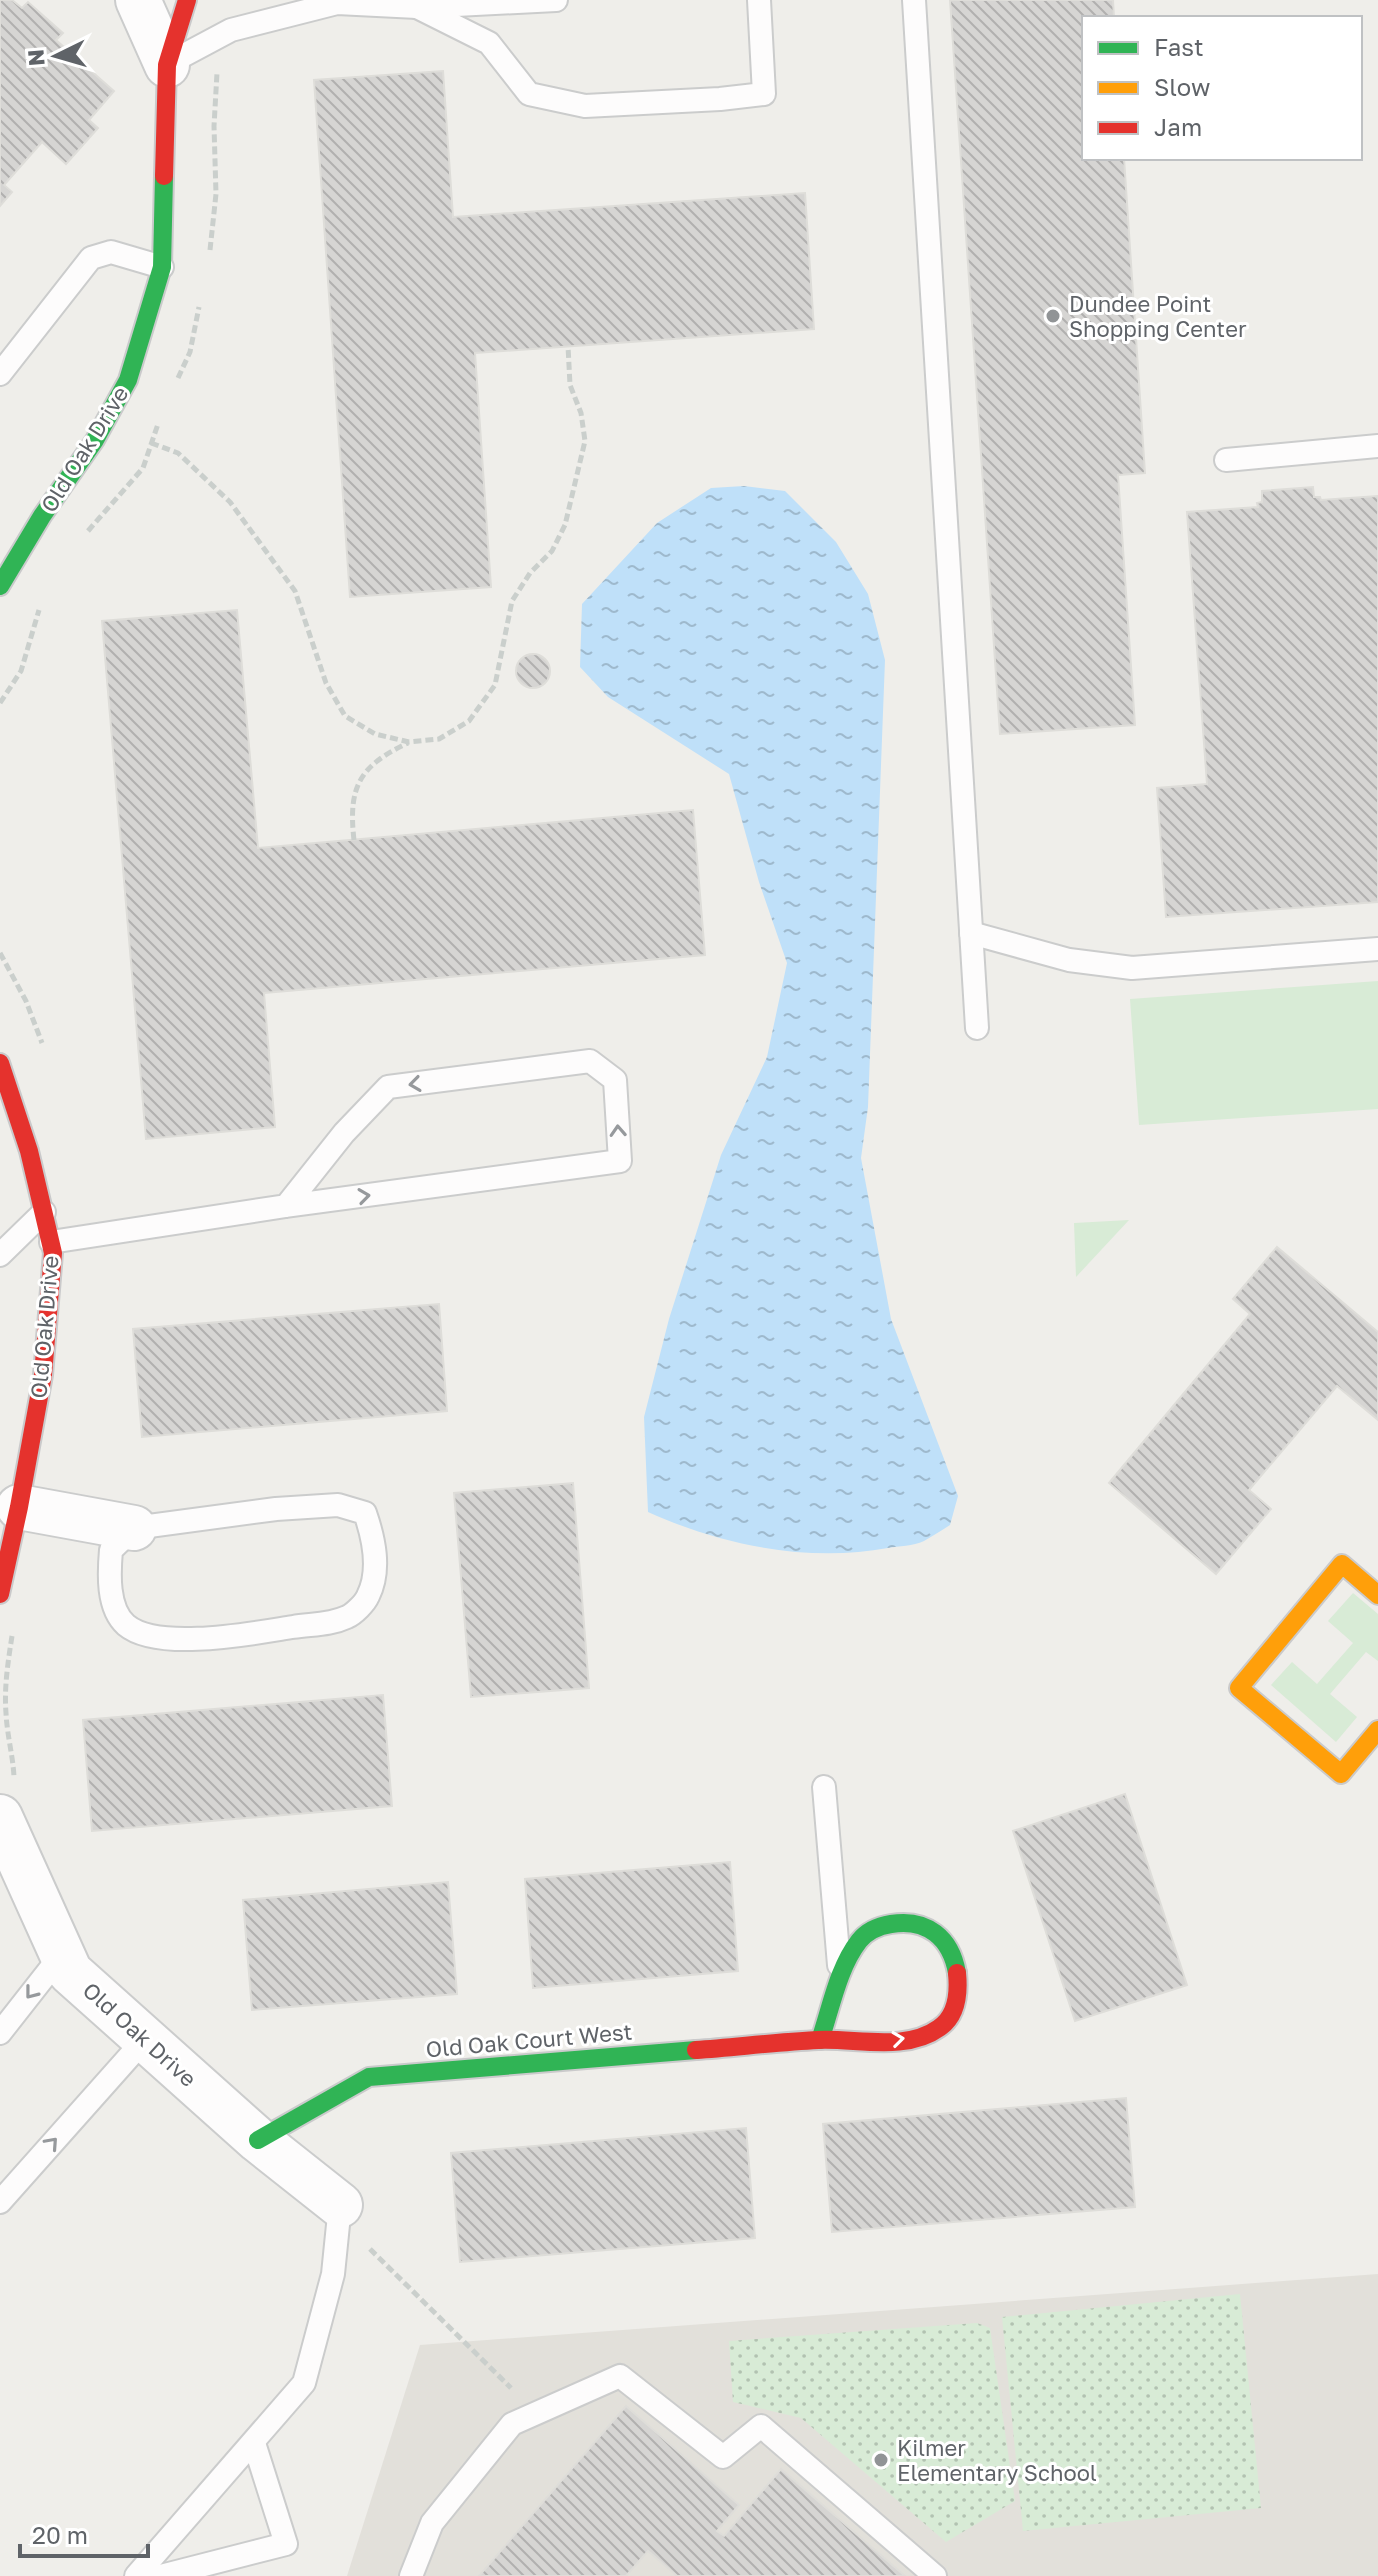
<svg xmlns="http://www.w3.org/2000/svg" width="1378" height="2576" font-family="'Golos Text',sans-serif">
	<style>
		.education { fill: #e2e0da }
		.grass { fill: #d8ebd6 }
		.park { fill: url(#park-dots) }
		.water { fill: url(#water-ripples) }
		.building { fill: url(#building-back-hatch); stroke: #deddd9; stroke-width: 2 }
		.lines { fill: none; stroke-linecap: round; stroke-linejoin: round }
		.lane-casing { stroke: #cbcccc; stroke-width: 26 }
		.street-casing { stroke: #cbcccc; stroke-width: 48 }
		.fast-casing { stroke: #cacacb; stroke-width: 22 }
		.slow-casing { stroke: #cacacb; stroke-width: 22 }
		.jam-casing { stroke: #cacacb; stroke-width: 22 }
		.path { stroke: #cacfcc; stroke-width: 5; stroke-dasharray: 8 4; stroke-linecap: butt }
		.lane { stroke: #fdfcfc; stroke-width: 22 }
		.street { stroke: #fdfcfc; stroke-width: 44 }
		.fast { stroke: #30b455; stroke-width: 18 }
		.slow { stroke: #ff9f0a; stroke-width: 18 }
		.jam { stroke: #e5322d; stroke-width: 18 }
		.oneway { stroke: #96999c }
		.oneway2 { stroke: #fff }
		.poi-dot { fill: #919496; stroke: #fff; stroke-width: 3 }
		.labels { text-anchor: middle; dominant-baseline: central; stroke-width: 6; stroke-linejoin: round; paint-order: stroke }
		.poi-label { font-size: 22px; fill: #5f6368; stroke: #fff; text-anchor: start }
		.street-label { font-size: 22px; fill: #5f6368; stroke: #fff }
	</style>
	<defs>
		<pattern id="park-dots" width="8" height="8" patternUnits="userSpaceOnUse" patternTransform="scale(2)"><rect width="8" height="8" fill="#d8ebd6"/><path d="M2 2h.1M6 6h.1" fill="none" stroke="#b2c2b1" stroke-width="1.8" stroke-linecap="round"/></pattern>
		<pattern id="water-ripples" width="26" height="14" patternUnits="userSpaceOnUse" patternTransform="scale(2)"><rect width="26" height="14" fill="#bfe0f9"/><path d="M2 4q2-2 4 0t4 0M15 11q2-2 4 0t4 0" fill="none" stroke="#9eb9cd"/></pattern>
		<pattern id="building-back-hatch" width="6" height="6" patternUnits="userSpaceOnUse" patternTransform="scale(2)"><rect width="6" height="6" fill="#d6d5d3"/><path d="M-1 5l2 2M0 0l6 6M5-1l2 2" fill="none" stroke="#b1b0af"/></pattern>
	</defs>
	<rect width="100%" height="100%" fill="#efeeea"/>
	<path class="education" d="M1378,2274v302h-1031l73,-231z"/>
	<g class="grass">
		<path d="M1378,981v128l-239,16 -9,-126z"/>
		<path d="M1129,1220l-53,57 -2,-54z"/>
		<path d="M1353,1593l25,21v47l-12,-9 -36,42 27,23 -21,25 -65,-57 21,-23 25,22 36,-41 -25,-22z"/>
	</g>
	<g class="park">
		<path d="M1240,2294l21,214 -238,23 -21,-214z"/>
		<path d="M977,2323l13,5 25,173 -69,41 -145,-124 -68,-16 -4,-61z"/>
	</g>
	<path class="water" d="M744,486l41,5 51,51 32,52 17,66 -17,447 -7,51 30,161 67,177 -8,29c-8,5 -17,11 -26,16 -11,5 -25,5 -36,7 -80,15 -167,-3 -240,-36l-4,-95 25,-98 52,-164 46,-98 20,-94 -28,-81 -30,-108 -121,-77 -28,-30 2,-63 75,-81 54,-35z"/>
	<g class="building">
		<path d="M0,0h12l10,8 6,-6 35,31 -7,7 58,51 -25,29 9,8 -32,36 -24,-22 -38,43 8,7 -12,14z"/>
		<path d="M950,0h163l1,18h-30v140h40l21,315 -27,2 17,250 -135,9z"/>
		<path d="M443,71l10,146 352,-24 9,136 -339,24 16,234 -141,10 -36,-517z"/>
		<path d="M1313,487l1,10h6l1,3 57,-4v406l-212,15 -9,-129 50,-4 -20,-272 71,-5 -1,-4 5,-1v-11z"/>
		<path d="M237,610l21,238 435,-38 12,145 -441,38 11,134 -129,12 -44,-518z"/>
		<circle cx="533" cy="671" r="17"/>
		<path d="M1277,1247l101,85v88l-41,-34 -88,104 22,19 -55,65 -107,-91 141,-169 -17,-15z"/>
		<path d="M439,1304l8,107 -305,26 -9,-108z"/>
		<path d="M573,1483l16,205 -118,9 -17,-204z"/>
		<path d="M383,1695l9,111 -300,25 -9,-111z"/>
		<path d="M1125,1794l62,191 -112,36 -62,-190z"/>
		<path d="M730,1862l8,109 -205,17 -8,-109z"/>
		<path d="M448,1882l9,112 -205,16 -9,-110z"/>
		<path d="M1126,2098l9,109 -303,25 -9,-108z"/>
		<path d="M746,2128l9,110 -295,24 -9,-109z"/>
		<path d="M626,2406l113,99 -22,26 7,5 57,-67 124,107h-228l-29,-25 -22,25h-147z"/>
	</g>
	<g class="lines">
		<g class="lane-casing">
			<g id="lane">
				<path d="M914,0l63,1028"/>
				<path d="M417,7l72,36 40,51 56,12 135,-7 44,-5 -5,-94"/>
				<path d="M171,62l60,-32 106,-27 80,4 139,-7"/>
				<path d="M0,374l91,-116 20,-6 51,15"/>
				<path d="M1226,460l152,-14"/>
				<path d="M971,933l98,27 63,8 246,-19"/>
				<path d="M51,1242l235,-36 334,-45 -5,-81 -25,-19 -202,26 -44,46 -58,73"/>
				<path d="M0,1255l44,-43"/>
				<path d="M338,1505l27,8c9,26 16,57 3,83 -3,7 -14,18 -21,21 -17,8 -35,7 -54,10 -39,6 -135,25 -167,-2 -19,-17 -17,-52 -15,-75l23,-22 142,-19z"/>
				<path d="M824,1787l15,178"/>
				<path d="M0,2033l62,-79"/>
				<path d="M0,2202l145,-163"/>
				<path d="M136,2576l168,-193 29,-109 7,-69"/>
				<path d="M161,2576l125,-32 -32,-101"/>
				<path d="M411,2576l21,-53 80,-99 108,-48 103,81 38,-31 174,150"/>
			</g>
		</g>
		<g class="street-casing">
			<g id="street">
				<path d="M138,0l29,65"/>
				<path d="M19,1507l115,21"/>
				<path d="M0,1817l70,155 188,168 82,65"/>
			</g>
		</g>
		<g class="fast-casing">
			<g id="fast">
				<path d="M0,586l42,-70 53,-76 33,-60 34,-113 2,-91"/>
				<path d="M820,2040c11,-32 18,-72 39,-99 8,-10 19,-15 32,-17 36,-6 60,14 66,49"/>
				<path d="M258,2140l111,-63 327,-27"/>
			</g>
		</g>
		<g class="slow-casing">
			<path id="slow" d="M1378,1595l-36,-31 -103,124 102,86 37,-44"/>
		</g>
		<g class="jam-casing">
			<g id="jam">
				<path d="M164,176l3,-111 20,-65"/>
				<path d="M0,1063l29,88 24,102 -10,122 -24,132 -19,87"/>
				<path d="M696,2050c41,-3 82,-8 122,-10 38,-2 88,12 121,-12 18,-12 20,-35 18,-55"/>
			</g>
		</g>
		<g class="path">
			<path d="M210,250l6,-56 -2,-68 3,-53"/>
			<path d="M178,378l12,-26 9,-45"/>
			<path d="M151,443l27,10 52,49 65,89 31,92 19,33 30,18 34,8 30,-3 30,-18 26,-36 17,-84 18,-28 22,-22 13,-26 20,-84 -4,-28 -11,-28 -2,-39"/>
			<path d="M88,531l55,-63 15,-44"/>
			<path d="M0,703l21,-32 18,-61"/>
			<path d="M354,840c-6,-53 5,-74 54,-97"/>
			<path d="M0,953l26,48 16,42"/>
			<path d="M12,1636c-4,26 -8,51 -6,77 1,22 7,43 8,64"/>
			<path d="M370,2249l141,139"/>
		</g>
		<use href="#lane" class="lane"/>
		<use href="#street" class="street"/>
		<use href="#fast" class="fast"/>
		<use href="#slow" class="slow"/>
		<use href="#jam" class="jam"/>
	</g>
	<defs><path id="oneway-chevron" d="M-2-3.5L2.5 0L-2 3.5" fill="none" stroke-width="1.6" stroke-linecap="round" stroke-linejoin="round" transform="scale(2)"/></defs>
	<g class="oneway">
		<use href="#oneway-chevron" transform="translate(415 1084) rotate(172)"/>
		<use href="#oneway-chevron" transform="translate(618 1131) rotate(-93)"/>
		<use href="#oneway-chevron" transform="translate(364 1196) rotate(-8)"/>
		<use href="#oneway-chevron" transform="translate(31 1993) rotate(128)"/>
		<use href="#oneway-chevron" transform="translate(52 2143) rotate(-48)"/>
	</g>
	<use class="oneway2" href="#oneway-chevron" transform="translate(898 2039) rotate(-7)"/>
	<g class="poi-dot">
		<circle cx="1053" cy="316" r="8"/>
		<circle cx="881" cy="2460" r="8"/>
	</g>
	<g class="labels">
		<g class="poi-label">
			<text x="1069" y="303">Dundee Point<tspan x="1069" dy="25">Shopping Center</tspan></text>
			<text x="897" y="2447">Kilmer<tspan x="897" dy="25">Elementary School</tspan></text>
		</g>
		<g class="street-label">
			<text transform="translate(84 449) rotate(-58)">Old Oak Drive</text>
			<text transform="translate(44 1327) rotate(-85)">Old Oak Drive</text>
			<text transform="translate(140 2034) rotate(42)">Old Oak Drive</text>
			<text transform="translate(529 2040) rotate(-5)">Old Oak Court West</text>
		</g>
	</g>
	<rect x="1082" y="16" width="280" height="144" fill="#ffffff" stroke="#bfc1c3" stroke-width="2"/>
	<rect x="1098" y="42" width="40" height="12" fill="#30b455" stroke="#bfc1c3" stroke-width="2"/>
	<text x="1154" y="56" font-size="24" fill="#5f6368">Fast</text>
	<rect x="1098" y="82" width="40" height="12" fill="#ff9f0a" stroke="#bfc1c3" stroke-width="2"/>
	<text x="1154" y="96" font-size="24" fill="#5f6368">Slow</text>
	<rect x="1098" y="122" width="40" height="12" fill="#e5322d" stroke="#bfc1c3" stroke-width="2"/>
	<text x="1154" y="136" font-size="24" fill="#5f6368">Jam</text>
	<g transform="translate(56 56) rotate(265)" stroke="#ffffff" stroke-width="6" paint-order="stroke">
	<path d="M0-6L14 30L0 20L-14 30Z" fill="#5f6368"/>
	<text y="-12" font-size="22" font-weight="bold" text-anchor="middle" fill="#5f6368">N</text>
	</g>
	<path d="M20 2544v12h128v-12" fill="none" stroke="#5f6368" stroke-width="4"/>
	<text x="32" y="2544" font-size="24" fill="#5f6368" stroke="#ffffff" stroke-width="6" paint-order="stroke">20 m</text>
</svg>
